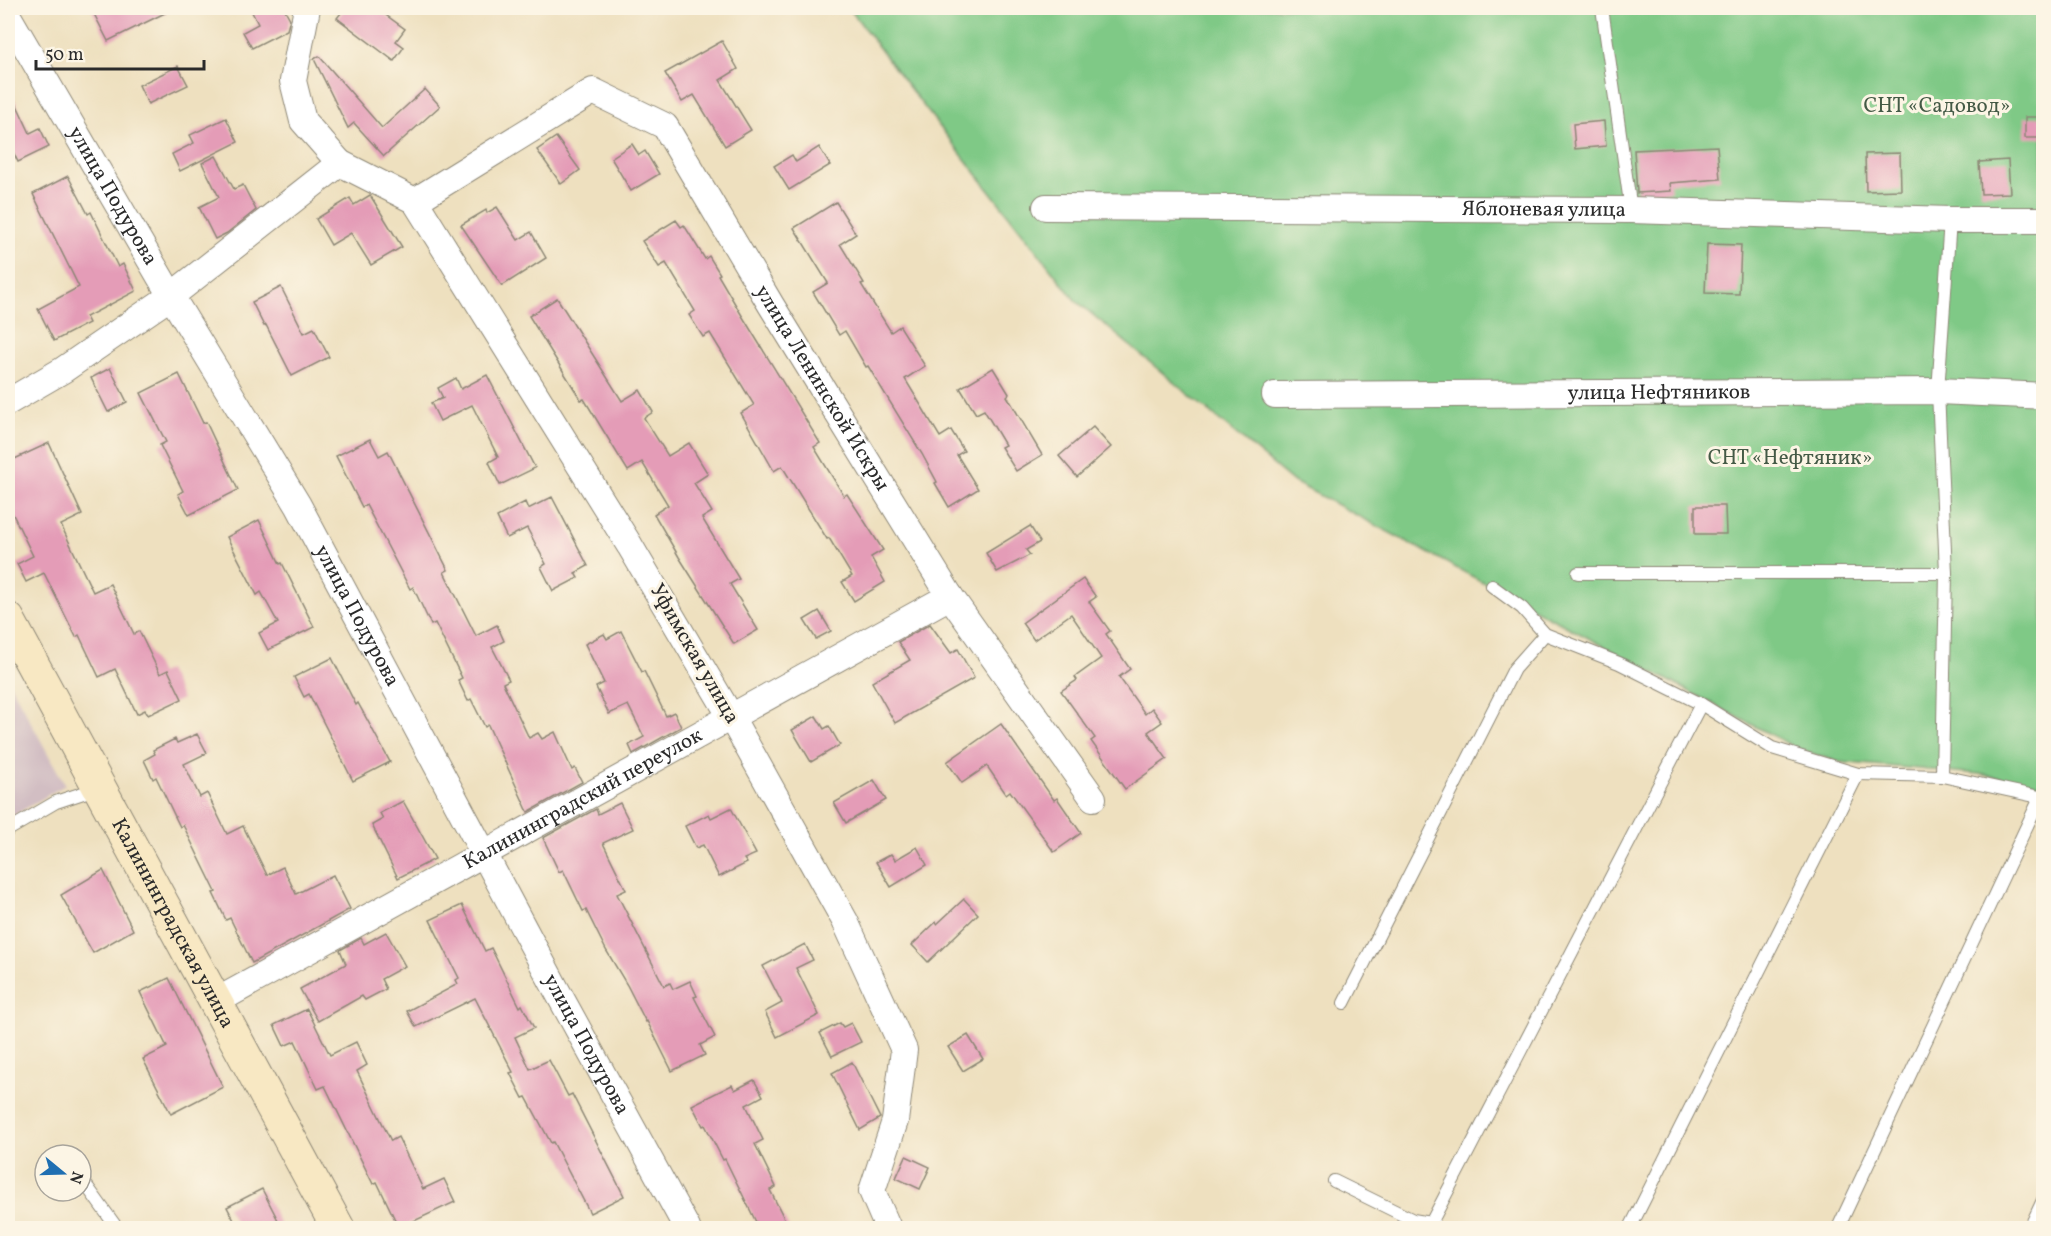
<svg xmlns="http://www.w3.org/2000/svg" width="2051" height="1236" font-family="Vollkorn,serif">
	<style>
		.industrial { fill: #d2bec3 }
		.green { fill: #7fc986; stroke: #557a58; stroke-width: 1.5 }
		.building { fill: #e49cb7 }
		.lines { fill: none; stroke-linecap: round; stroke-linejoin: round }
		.lane-casing { stroke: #8c8675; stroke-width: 14 }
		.street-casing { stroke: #8c8675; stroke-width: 28 }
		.secondary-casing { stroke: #8c8675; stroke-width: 35 }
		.lane { stroke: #fff; stroke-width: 12 }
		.street { stroke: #fff; stroke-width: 26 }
		.secondary { stroke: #f8e8c3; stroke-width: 33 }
		.labels { text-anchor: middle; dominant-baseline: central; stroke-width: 6; stroke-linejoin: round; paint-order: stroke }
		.park-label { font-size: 21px; fill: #445a46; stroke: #fcf5e5 }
		.street-label { font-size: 21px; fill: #2b2b2b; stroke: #fcf5e5 }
	</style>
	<rect width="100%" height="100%" fill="#fcf5e5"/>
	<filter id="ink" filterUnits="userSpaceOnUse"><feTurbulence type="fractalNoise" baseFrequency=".0167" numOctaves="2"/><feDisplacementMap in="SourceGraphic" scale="12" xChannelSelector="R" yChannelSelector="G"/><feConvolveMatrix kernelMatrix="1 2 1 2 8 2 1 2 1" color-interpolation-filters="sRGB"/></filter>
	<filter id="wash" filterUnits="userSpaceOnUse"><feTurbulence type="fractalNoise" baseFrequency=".008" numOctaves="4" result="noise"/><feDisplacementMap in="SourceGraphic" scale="24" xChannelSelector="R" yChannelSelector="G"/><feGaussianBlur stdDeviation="1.35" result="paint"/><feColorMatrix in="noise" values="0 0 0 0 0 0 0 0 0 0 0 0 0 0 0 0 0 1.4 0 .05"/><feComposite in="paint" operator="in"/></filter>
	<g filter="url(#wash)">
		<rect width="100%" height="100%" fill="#eee0bf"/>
		<path class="industrial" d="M8,680l57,105 -57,34z"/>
		<path class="green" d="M849,8h1194v777l-64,-11 -141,-12 -42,-14 -502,-266 -219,-182 -160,-205z"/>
		<g id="blocks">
			<g class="building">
				<path d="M91,8h84l-67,33z"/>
				<path d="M250,8h34l6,11 -3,11 -35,18 -9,-16 15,-8z"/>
				<path d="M345,8h31l29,21 -9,12 8,6 -10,14 -57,-43z"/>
				<path d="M722,41l16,28 -18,11 31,50 -26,16 -31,-51 -12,7 -17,-29z"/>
				<path d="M319,56l63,72 43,-39 15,17 -56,50 -30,-33 -6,5 -34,-69z"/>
				<path d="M178,66l10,19 -40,19 -9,-19z"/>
				<path d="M8,86l22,47 10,-5 9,19 -31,15 -10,-21z"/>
				<rect x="2025" y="117" width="18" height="21"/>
				<path d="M226,118l12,24 -58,29 -8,-17 22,-11 -4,-8z"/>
				<path d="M1604,121l2,25 -31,3 -2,-25z"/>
				<path d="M556,137l24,33 -19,14 -24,-34z"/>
				<path d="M632,144l7,11 6,-4 14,23 -28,17 -20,-33z"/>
				<path d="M1717,146l3,33 -50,4 1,8 -34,2 -3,-43z"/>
				<path d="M819,147l11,18 -41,25 -15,-24 18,-11 4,7z"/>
				<path d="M1900,153l1,37 -35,1 -1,-37z"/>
				<path d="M216,156l18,33 9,-4 13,25 -29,23 -12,6 -16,-32 20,-10 -17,-34z"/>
				<path d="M2008,160l2,33 -29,1 -2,-32z"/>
				<path d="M68,176l20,38 3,-2 27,55 5,-3 13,27 -50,26 3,6 -35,18 -16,-32 41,-22 -46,-93z"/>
				<path d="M370,195l32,52 -31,18 -20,-32 -20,12 -15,-26 34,-21 4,7z"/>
				<path d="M836,202l20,32 -16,10 24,39 -3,1 30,48 9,-6 25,40 -20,13 35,58 11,-7 13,21 -7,4 21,34 -29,18 -14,-24 2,-1 -15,-28 -54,-88 -2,1 -21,-36 -6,4 -26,-43 15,-9 -34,-55z"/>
				<path d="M497,207l21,33 13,-8 15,26 -44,28 -41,-61 25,-15 1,3z"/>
				<path d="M676,220l5,7 3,-2 21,34 4,-3 11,18 -2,1 23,39 79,129 -6,4 30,49 3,-2 36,56 -12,7 14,25 -31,19 -12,-19 10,-6 -23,-38 -2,1 -45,-73 -8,5 -33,-58 13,-8 -44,-72 -7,4 -14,-22 6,-4 -29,-48 -7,4 -17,-26z"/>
				<path d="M1707,244l34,1 -2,49 -34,-1z"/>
				<path d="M281,287l23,46 10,-5 15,29 -37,19 -26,-51 -2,1 -12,-24z"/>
				<path d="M557,298l65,103 18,-11 13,22 -9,6 24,38 21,-13 19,31 -14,9 18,29 -10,6 37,61 -9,5 28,46 -24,14 -55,-87 -25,-43 14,-9 -26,-43 -14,9 -44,-72 -3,1 -52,-84z"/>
				<path d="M110,368l17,34 -19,10 -17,-34z"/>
				<path d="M993,368l16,26 -2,2 35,59 -26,16 -15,-24 4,-2 -21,-35 -8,4 -16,-26z"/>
				<path d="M179,374l24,49 3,-1 32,68 -49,25 -11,-21 5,-3 -23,-46 6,-3 -25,-49z"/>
				<path d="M487,375l48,93 -35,17 -11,-23 9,-5 -26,-52 -32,16 -9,-18 12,-5 -5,-10 18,-10 5,11z"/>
				<path d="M1093,427l18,20 -34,30 -18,-21z"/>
				<path d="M370,439l9,17 9,-5 60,119 -4,2 32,64 21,-11 7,16 -12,6 17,33 -6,3 26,55 9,-5 4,6 13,-7 17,38 3,-2 7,14 -54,30 -40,-87 -3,2 -14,-28 -3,2 -10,-21 4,-2 -27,-55 -4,2 -18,-38 -3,2 -44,-84 -4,2 -26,-51z"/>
				<path d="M49,443l33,72 -21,10 32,67 17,-8 24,50 5,-3 21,43 8,-4 14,29 -34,16 -3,-5 -8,4 -22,-45 -16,8 -20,-42 -3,2 -32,-64 -18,9 -9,-18 16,-8 -25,-52v-42z"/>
				<path d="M552,497l36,69 -13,7 3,5 -25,13 -12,-24 5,-3 -19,-36 -20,10 -10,-21 28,-15 3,7z"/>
				<path d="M1695,506h30l1,28h-31z"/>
				<path d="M259,520l21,44 2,-1 32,64 -46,23 -9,-17 19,-10 -17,-31 -4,3 -30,-58z"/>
				<path d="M1030,526l10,16 -14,8 4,5 -33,17 -11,-19z"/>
				<path d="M1083,579l13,18 -7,5 21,29 -4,3 24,35 -11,8 26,37 7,-6 10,14 -14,10 19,27 -42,30 -34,-48 4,-3 -34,-47 16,-11 -2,-3 26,-19 -30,-44 -37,26 -12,-17z"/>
				<path d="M819,611l12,20 -15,8 -12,-19z"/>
				<path d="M930,624l21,29 7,-4 16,29 -79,45 -23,-41 38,-22 -12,-18z"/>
				<path d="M621,631l21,41 2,-1 22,45 8,-4 7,15 -48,27 -4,-9 15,-8 -16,-32 -19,9 -13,-27 8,-4 -19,-39 19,-10 3,5z"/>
				<path d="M332,658l24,47 2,-2 32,59 -37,19 -44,-87 -5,3 -10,-20z"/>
				<path d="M816,716l8,13 5,-3 11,19 -29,17 -19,-32z"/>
				<path d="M1001,724l53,76 3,-2 24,35 -27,19 -44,-61 -4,3 -19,-28 -25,17 -15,-21z"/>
				<path d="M197,734l10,19 -23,11 16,33 7,-4 20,41 16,-8 24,49 16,-8 13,27 37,-19 17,34 -98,54 -22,-45 -4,2 -13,-27 3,-1 -33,-67 -3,2 -24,-50 -3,2 -9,-19 11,-6 -2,-4 22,-11 2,4z"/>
				<path d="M874,780l12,20 -40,23 -12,-20z"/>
				<path d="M403,801l32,58 -37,19 -26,-53 11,-6 -3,-6z"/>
				<path d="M620,803l13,26 -30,14 23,47 -9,4 47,92 6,-3 3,6 17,-8 7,15 -3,1 21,40 -15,8 5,10 -33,16 -25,-50 -1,1 -19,-37 -21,-35 -20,-40 -3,1 -20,-41 -4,2 -16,-34 53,-29 2,5z"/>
				<path d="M731,808l25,46 -12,5 3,4 -28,14 -16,-32 -7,3 -11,-22 24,-12 2,4z"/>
				<path d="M917,847l10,18 -36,22 -15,-25 15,-8 4,6z"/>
				<path d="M103,870l30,60 -40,23 -32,-58z"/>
				<path d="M964,899l14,15 -50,48 -16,-17 24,-23 1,2z"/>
				<path d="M462,905l23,46 6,-3 29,59 2,-2 12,23 -19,9 15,32 19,-9 19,36 4,-2 52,102 -34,17 -37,-71 -2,1 -25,-46 -3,1 -13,-25 3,-1 -38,-74 -59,29 -9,-16 51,-27 -2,-4 3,-2 -29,-58z"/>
				<path d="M386,932l19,34 -24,13 5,10 -21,11 -3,-4 -44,25 -18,-32 46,-25 -6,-14 21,-12 3,6z"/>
				<path d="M805,944l8,16 -17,8 23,47 -42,22 -12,-25 17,-9 -19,-37z"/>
				<path d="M169,978l54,109 -52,27 -28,-55 24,-12 -27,-55z"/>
				<path d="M307,1009l23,46 26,-13 11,23 -10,6 34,70 7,-4 25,52 21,-10 11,23 -56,26 -22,-46 -4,2 -48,-98 -7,3 -23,-48 -11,5 -10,-21z"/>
				<path d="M840,1023l3,4 8,-4 10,19 -29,14 -12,-23z"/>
				<path d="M968,1035l15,24 -20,12 -15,-24z"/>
				<path d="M852,1062l28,56 -20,12 -28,-57z"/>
				<path d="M754,1080l9,16 -17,9 17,35 -8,4 21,43 -6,3 19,38h-30l-34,-69 -2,1 -18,-35 -2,1 -11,-21 40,-20 3,5z"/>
				<path d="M906,1156l24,11 -10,22 -24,-11z"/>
				<path d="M262,1189l20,39h-44l-11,-21z"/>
			</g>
		</g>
	</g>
	<g filter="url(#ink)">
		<use href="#blocks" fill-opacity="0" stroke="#8c8675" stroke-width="1.5"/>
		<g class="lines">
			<g class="lane-casing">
				<g id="lane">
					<path d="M1602,8l29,202"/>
					<path d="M1578,573h368"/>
					<path d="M1492,586l30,22 23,26 74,29 82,41 71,44 86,26 84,2 4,-203 -8,-182 12,-171"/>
					<path d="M1942,776l102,22"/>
					<path d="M8,830l48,-28 42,-14"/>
					<path d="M1344,1003l170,-334 31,-35"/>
					<path d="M81,1178l36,50"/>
					<path d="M1334,1181l79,39 18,3 270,-519"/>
					<path d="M1630,1228l228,-454"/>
					<path d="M1838,1228l202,-430"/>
					<path d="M2030,1228l14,-30"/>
				</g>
			</g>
			<g class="street-casing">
				<g id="street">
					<path d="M307,8l-14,73 10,40 37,42"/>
					<path id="s1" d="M8,16l163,280 127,209 258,484 131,239"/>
					<path id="s2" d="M1046,207l585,3 319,10h94"/>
					<path id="s3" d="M1275,395l663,-4 106,5"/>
					<path d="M8,402l55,-32 108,-74 169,-133 75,38"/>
					<path id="s4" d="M215,1002l735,-406"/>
					<path id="s5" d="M888,1228l-16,-37 23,-70 9,-71 -59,-129 -114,-204 -101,-171 -215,-345 178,-110 72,35 106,179 179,291 143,202"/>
				</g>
			</g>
			<g class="secondary-casing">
				<g id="secondary">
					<path id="s6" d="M8,619l330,609"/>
				</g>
			</g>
			<use href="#lane" class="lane"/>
			<use href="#street" class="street"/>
			<use href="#secondary" class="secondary"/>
		</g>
	</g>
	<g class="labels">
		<g class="park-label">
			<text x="1937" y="106">СНТ «Садовод»</text>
			<text x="1790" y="458">СНТ «Нефтяник»</text>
		</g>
		<g class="street-label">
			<text stroke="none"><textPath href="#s1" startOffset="208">улица Подурова</textPath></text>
			<text stroke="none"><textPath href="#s2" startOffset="498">Яблоневая улица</textPath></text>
			<text stroke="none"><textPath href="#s5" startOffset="1761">улица Ленинской Искры</textPath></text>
			<text stroke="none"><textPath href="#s3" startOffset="384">улица Нефтяников</textPath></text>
			<text stroke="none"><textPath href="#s1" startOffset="694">улица Подурова</textPath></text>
			<text transform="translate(694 654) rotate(60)">Уфимская улица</text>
			<text stroke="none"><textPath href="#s4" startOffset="420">Калининградский переулок</textPath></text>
			<text stroke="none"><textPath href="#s6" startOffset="346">Калининградская улица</textPath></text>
			<text stroke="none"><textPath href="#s1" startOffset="1180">улица Подурова</textPath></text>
		</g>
	</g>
	<rect width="2051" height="1236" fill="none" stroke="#fcf5e5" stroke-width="30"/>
	<g transform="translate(63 1173) rotate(109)"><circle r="28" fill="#fcf5e5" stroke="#a8a49b" stroke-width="1.5"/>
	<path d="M0-4.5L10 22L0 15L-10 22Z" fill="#1f6fb2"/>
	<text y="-9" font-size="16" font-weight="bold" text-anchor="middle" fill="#2b2b2b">N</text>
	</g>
	<path d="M36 60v9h168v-9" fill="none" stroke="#2b2b2b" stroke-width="3"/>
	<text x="45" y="60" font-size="18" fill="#2b2b2b" stroke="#fcf5e5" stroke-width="4.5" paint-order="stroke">50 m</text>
</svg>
